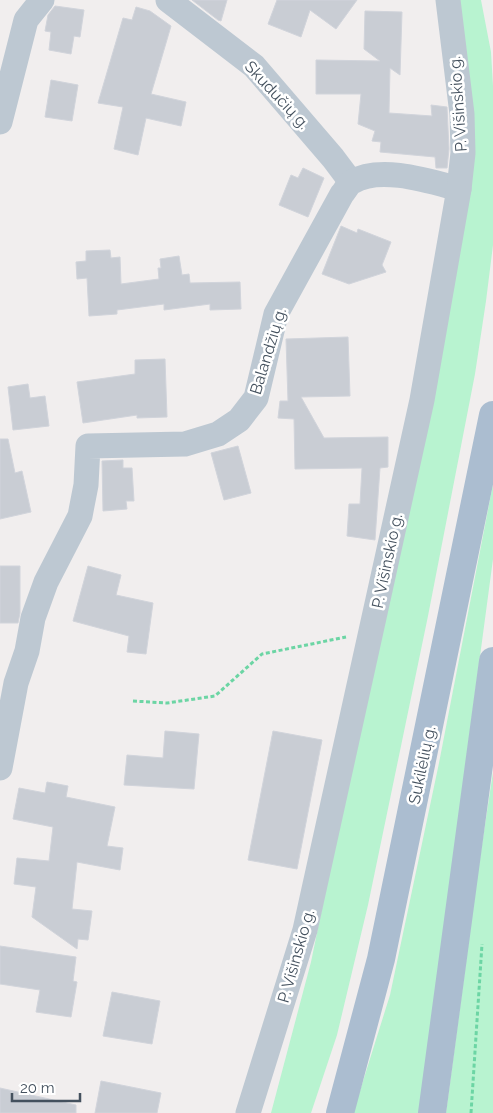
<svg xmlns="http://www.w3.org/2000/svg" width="493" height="1113" font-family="Raleway,sans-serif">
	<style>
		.green { fill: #b8f3d0 }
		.building { fill: #c9cdd4; stroke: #d1d4db }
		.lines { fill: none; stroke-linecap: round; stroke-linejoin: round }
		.path { stroke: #6cd5a4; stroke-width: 3; stroke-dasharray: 4 2.5; stroke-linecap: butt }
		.minor { stroke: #bdc8d2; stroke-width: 25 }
		.major { stroke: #abbdd0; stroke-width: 28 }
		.labels { text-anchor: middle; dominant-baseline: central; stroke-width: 5; stroke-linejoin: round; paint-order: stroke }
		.street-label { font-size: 16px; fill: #44515e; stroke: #fff }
	</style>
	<rect width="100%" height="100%" fill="#f1eeee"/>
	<g class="green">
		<path d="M456,0h25l10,52 2,34v159l-7,56 -11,73 -47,242 -60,289 -31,130 -26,78h-40l40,-151 149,-726z"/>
		<path d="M493,484v75l-74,554h-66l37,-118 49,-232z"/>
		<path d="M493,772v341h-47l32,-242z"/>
	</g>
	<g class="building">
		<path d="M192,0h35l-6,21 -3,-1z"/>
		<path d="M277,0h80l-21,29 -26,-19 -9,27 -33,-13z"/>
		<path d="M55,6l29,4 -4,27 -6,-1 -3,18 -22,-4 2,-18 -6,-1 3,-16z"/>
		<path d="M136,7l14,4 21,15 -20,68 35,8 -5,24 -35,-8 -8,37 -24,-6 9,-42 -25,-4 25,-85 9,2z"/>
		<path d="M365,11l37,1 -2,63 -10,-7 -1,45 43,3 -1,-11 16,2 2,42 -2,19h-11l-1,-11 -55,-5 1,-10 -9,-1 3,-10 -17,-7 3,-30h-45v-34l64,1 -16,-12z"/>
		<path d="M51,80l27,5 -6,36 -27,-4z"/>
		<path d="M303,168l21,10 -16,39 -29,-12 12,-30 7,3z"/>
		<path d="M341,226l16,7 1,-4 33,13 -9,23 4,7 -37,12 -27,-10z"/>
		<path d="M110,250l1,8 9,-1 1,27 38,-5 -1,-11h3l-1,-9 19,-3 3,19 7,-1 1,9 50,-1 1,27 -31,1v-6l-46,6v-6l-47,6v4l-28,2 -2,-38 -10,1 -1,-17 10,-1v-10z"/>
		<path d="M348,337l2,59 -49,1 23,41 64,-1v30l-8,1 -5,72 -28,-4 2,-32h11l2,-36 -67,1 -1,-50 -16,-1 2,-17h8l-2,-62z"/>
		<path d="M165,359l2,58 -30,1v-3l-54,8 -6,-41 58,-8v-14z"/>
		<path d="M28,384l2,14 15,-2 4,30 -36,4 -5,-43z"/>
		<path d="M0,439h8l7,34 7,-2 9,41 -31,7z"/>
		<path d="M238,446l13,47 -27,7 -13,-47z"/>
		<path d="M123,460v8h9l2,33h-8l1,8 -24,2 -1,-50z"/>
		<path d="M0,566h20v47l-2,10h-18z"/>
		<path d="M88,566l33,9 -5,20 37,8 -7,51 -19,-2 2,-16 -56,-15z"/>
		<path d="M165,731l34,3 -5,55 -70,-4 3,-30 36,3z"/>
		<path d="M273,731l49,9 -25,129 -49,-9z"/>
		<path d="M47,782l21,4 -2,11 49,10 -8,39 16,2 -3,22 -43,-8 -5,47 20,2 -4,29 -10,-1 -1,10 -45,-32 4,-30 -22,-3 3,-26 32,3 4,-34 -40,-8 6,-31 26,5z"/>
		<path d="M0,946l76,11 -3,24 4,1 -6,35 -35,-5 4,-22 -40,-6z"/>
		<path d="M112,992l48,9 -8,43 -49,-8z"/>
		<path d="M101,1081l60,12 -4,20h-62z"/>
		<path d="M0,1088l76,17v8h-76z"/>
	</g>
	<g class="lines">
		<g class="path">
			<path d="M133,701l34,2 48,-7 47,-42 84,-17"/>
			<path d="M471,1113l11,-169"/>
		</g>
		<g class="minor">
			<path d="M168,0l86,66 79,92 18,24"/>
			<path d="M0,122l26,-102 16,-20"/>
			<path d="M0,768l16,-85 11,-32 6,-33 13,-36 34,-66 6,-31 2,-39 97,-2 33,-10 21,-14 17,-22 20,-84 66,-120c3,-3 6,-10 10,-12 28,-17 77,-1 107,7"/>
			<path d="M248,1113l57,-183 117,-530 37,-211 4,-36 -1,-39 -14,-114"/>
		</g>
		<g class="major">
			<path d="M340,1113l41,-154 112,-544"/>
			<path d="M432,1113l61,-452"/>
		</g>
	</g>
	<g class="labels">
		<g class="street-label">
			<text transform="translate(277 95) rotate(47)">Skudučių g.</text>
			<text transform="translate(458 104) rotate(-94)">P. Višinskio g.</text>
			<text transform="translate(268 351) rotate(-73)">Balandžių g.</text>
			<text transform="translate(387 561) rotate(-78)">P. Višinskio g.</text>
			<text transform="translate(422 765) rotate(-78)">Sukilėlių g.</text>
			<text transform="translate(296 956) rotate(-74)">P. Višinskio g.</text>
		</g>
	</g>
	<path d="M12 1093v8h68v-8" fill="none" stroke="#44515e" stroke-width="2.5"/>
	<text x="20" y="1093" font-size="15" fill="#44515e" stroke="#ffffff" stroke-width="4" paint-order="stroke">20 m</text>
</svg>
